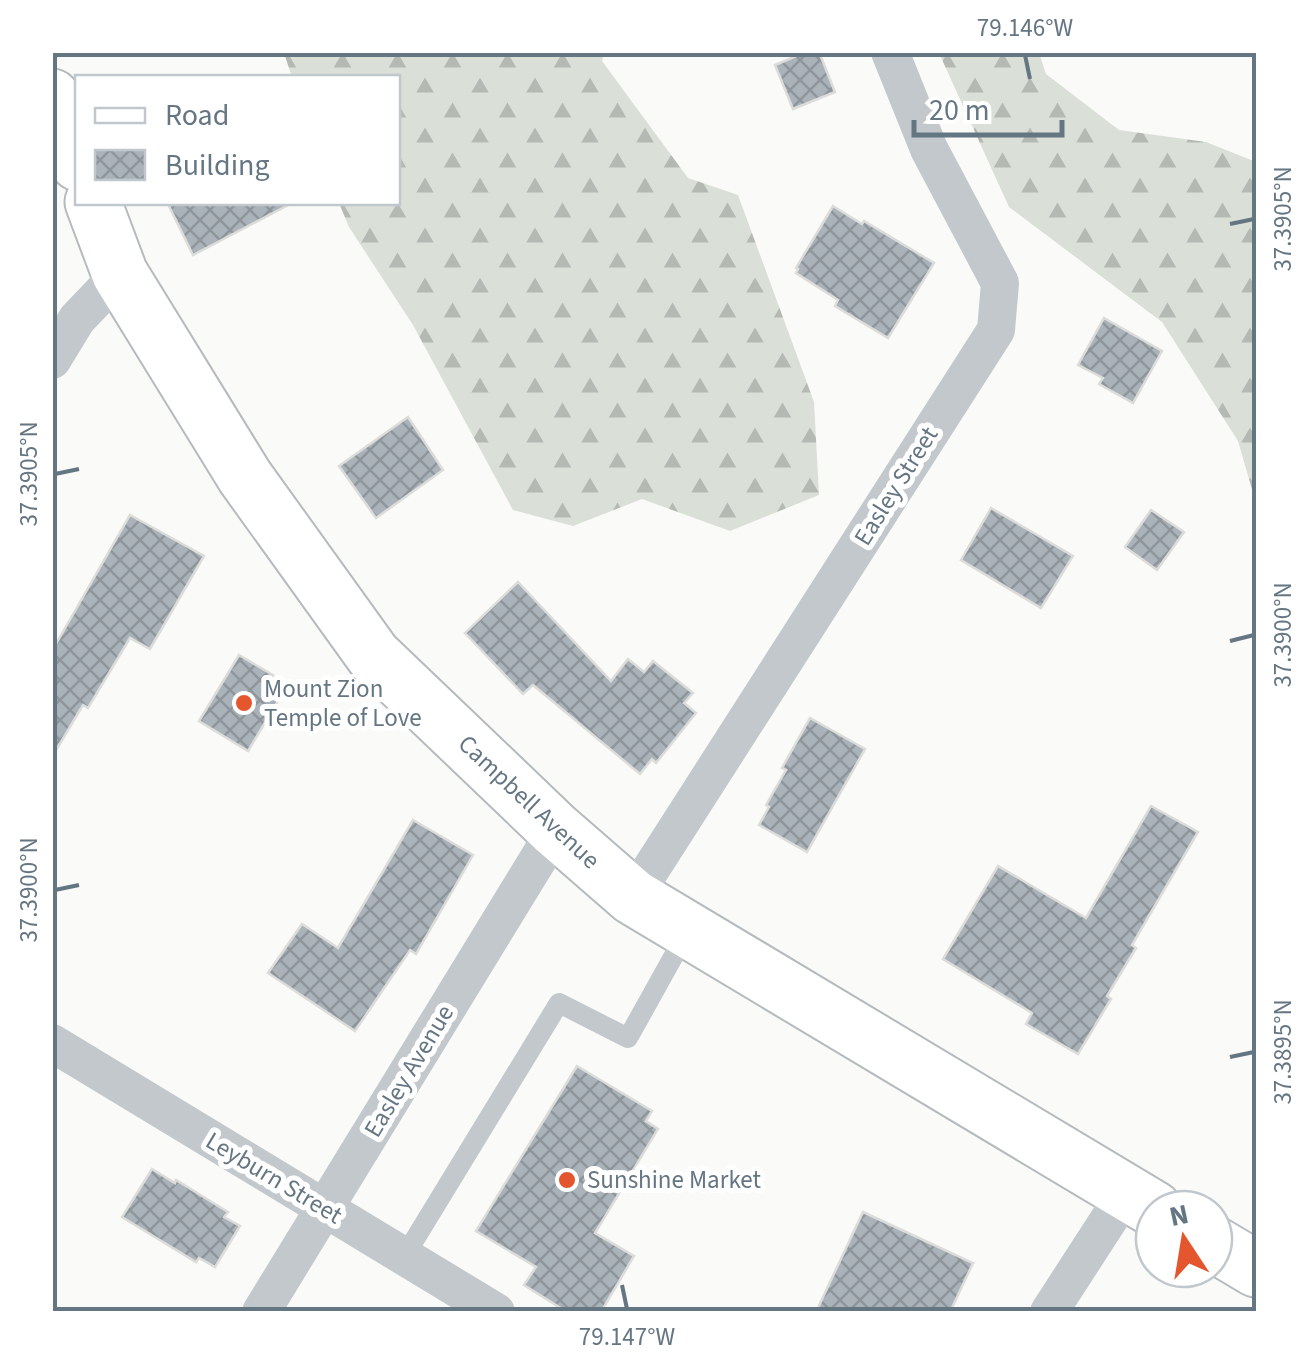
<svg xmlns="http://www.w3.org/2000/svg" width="1309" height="1364" font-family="'Source Sans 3',sans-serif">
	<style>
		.forest { fill: url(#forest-firs) }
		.building { fill: url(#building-cross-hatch); stroke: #dcdcda; stroke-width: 2.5 }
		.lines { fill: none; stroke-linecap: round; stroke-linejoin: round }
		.primary-casing { stroke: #b5babe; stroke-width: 59 }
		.service { stroke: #c3c8cc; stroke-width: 20 }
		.minor { stroke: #c3c8cc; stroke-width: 38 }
		.primary { stroke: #fff; stroke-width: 55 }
		.ticks { fill: none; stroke: #657683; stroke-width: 4 }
		.poi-dot { fill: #e4572e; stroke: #fff; stroke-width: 4 }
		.labels { text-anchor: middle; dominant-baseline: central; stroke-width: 10; stroke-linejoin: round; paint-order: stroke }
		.street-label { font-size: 25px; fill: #657683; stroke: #fff }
		.poi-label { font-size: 25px; fill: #657683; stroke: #fff; text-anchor: start }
		.neatline { fill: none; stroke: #657683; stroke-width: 4 }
		.ticks-label { font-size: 25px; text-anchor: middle; fill: #657683 }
	</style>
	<defs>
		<pattern id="forest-firs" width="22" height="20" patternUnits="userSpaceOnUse" patternTransform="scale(2.5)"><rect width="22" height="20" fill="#dadfd7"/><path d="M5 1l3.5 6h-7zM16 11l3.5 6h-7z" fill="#b4b9b4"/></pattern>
		<pattern id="building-cross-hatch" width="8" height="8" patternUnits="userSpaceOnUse" patternTransform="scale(2.5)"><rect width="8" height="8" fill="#aab3b9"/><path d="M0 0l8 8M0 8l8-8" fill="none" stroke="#8e969c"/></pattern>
	</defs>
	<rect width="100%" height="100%" fill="#fafaf8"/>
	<g class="forest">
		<path d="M284,53h320l-2,8 86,117 50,17 76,207 5,93 -89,36 -88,-32 -69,27 -60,-16 -100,-185 -64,-98 -10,-24 59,-1v-124l-106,-1z"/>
		<path d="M939,53h100l7,21 73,56 87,12 50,20v341l-18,-62 -76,-119 -153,-115z"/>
	</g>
	<g class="building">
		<path d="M806,52h13l16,40 -42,17 -18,-44z"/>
		<path d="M167,202h127l-101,53z"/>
		<path d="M833,206l29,18 2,-3 70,42 -46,75 -53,-32 3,-6 -42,-27 2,-4 -2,-1z"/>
		<path d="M1104,318l58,33 -29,52 -34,-19 4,-6 -25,-13z"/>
		<path d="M408,417l35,53 -67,48 -37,-52z"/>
		<path d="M991,508l82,48 -32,52 -80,-48z"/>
		<path d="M1151,510l33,22 -27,38 -32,-23z"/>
		<path d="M130,515l74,41 -54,93 -20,-11 -42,70 -5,-3 -31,52v-106z"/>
		<path d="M518,582l93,99 17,-22 16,13 9,-11 40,32 -9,10 12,10 -40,50 -4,-4 -12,15 -107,-89 -10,9 -58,-61z"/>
		<path d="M239,655l49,29 -40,67 -49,-30z"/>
		<path d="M810,718l55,31 -58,103 -48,-27 10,-18 -3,-2 20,-35 -4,-2z"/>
		<path d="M1151,806l47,26 -66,113 4,3 -29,48 4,3 -33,55 -52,-30 6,-11 -89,-54 55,-93 88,52z"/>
		<path d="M413,820l60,35 -57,99 -6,-4 -55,81 -87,-58 34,-49 36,24z"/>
		<path d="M577,1066l75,45 -6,10 12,8 -63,104 39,23 -33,56h-34l-43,-27 12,-18 -60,-36z"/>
		<path d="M152,1169l23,14 1,-3 52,32 -4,5 16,9 -25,41 -16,-9 -3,4 -74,-45z"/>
		<path d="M863,1212l110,51 -23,49h-134z"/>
	</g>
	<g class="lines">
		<g class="primary-casing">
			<g id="primary">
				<path d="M52,97l26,66"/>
				<path d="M93,202l27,72 125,203 128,178 183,175 77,67 521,312"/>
				<path d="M1214,1244l42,25"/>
			</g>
		</g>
		<path class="service" d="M404,1257l155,-254 69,35 59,-106"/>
		<g class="minor">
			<path d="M52,360l25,-41 43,-45"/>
			<path d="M633,897l363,-567 4,-47 -71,-134 -39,-97"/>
			<path d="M52,1043l444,269"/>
			<path d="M261,1312l295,-482"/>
			<path d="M1049,1312l77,-119"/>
		</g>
		<use href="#primary" class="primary"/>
	</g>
	<path class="ticks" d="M1025,55l5,24M1230,224l24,-5M55,474l24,-5M1230,641l24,-6M55,890l24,-5M1230,1057l24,-5M622,1285l5,24"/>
	<g class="poi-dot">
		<circle cx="244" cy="703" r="10"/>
		<circle cx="567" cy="1180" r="10"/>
	</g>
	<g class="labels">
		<g class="street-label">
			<text transform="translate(896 486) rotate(-58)">Easley Street</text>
			<text transform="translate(529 802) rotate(43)">Campbell Avenue</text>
			<text transform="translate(409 1071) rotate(-59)">Easley Avenue</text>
			<text transform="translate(274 1178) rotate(31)">Leyburn Street</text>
		</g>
		<g class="poi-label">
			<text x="264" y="689">Mount Zion<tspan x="264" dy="29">Temple of Love</tspan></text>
			<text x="587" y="1180">Sunshine Market</text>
		</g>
	</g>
	<rect width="1309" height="1364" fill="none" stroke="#ffffff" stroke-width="110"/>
	<rect x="75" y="75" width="325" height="130" fill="#ffffff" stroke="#c1c8cd" stroke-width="2.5"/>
	<rect x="95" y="108" width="50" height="15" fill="#ffffff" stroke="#c1c8cd" stroke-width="2.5"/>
	<text x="165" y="125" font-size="30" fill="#657683">Road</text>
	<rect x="95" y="150" width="50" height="30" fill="url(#building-cross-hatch)" stroke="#c1c8cd" stroke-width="2.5"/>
	<text x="165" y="175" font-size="30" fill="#657683">Building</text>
	<g transform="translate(1184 1239) rotate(348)"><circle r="48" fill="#ffffff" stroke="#c1c8cd" stroke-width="2.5"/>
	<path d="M0-8L18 38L0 25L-18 38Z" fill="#e4572e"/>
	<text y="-15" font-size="28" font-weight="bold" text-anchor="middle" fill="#657683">N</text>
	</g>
	<path d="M914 120v15h148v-15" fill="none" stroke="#657683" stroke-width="5"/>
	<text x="929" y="120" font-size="30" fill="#657683" stroke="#ffffff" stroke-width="8" paint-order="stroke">20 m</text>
	<rect x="55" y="55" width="1199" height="1254" class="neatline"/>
	<g class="ticks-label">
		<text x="1025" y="36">79.146°W</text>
		<text transform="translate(1282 219) rotate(-90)" y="9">37.3905°N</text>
		<text transform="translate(28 474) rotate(-90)" y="9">37.3905°N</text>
		<text transform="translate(1282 635) rotate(-90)" y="9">37.3900°N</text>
		<text transform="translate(28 890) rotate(-90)" y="9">37.3900°N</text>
		<text transform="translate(1282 1052) rotate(-90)" y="9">37.3895°N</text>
		<text x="627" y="1345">79.147°W</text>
	</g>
</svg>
